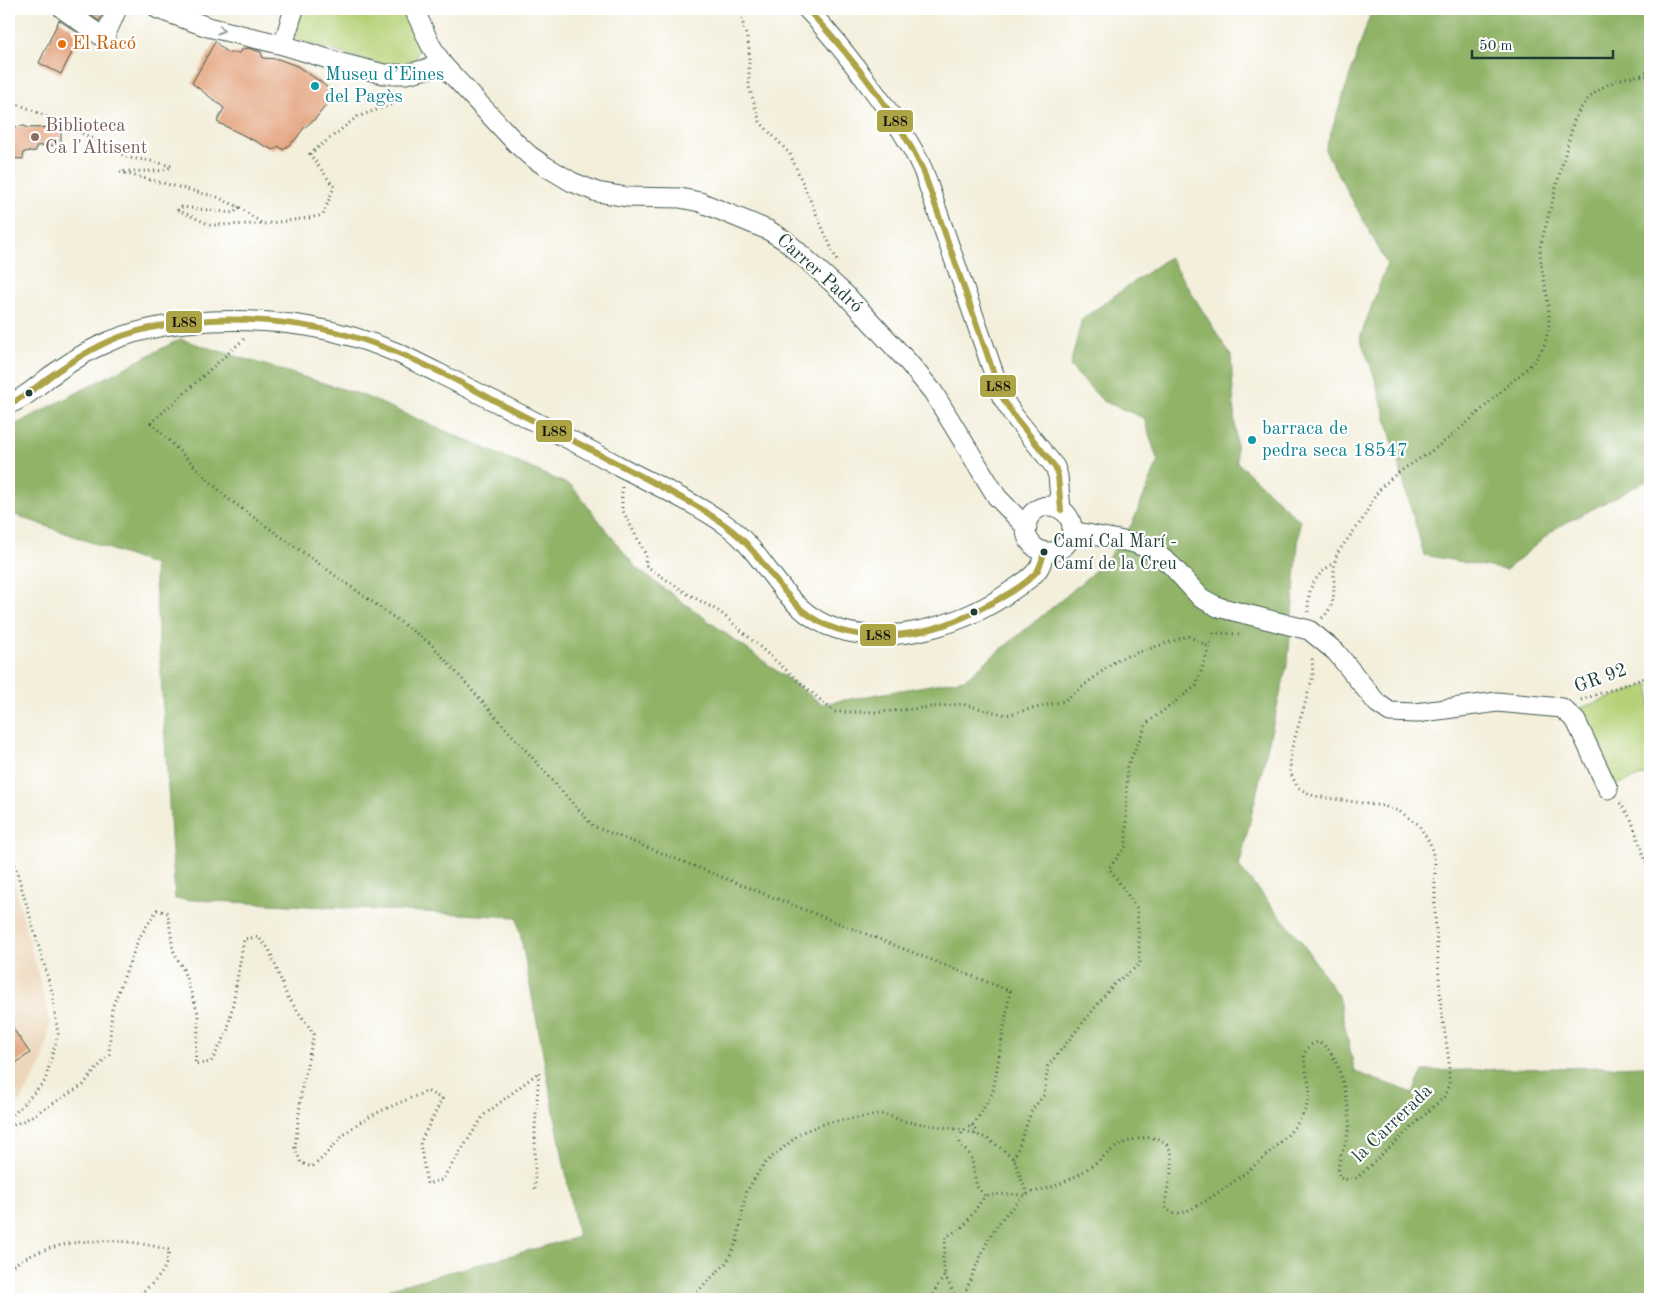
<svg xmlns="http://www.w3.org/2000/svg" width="1659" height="1308" font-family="'Old Standard TT',serif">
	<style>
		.built { fill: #ecd7ba }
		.green { fill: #b5d177; stroke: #6a8756 }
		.forest { fill: #90b368; stroke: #58784e }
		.building { fill: #e3a37d }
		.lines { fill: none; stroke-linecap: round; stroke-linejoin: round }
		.street-casing { stroke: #3f584d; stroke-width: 21 }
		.path { stroke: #3f584d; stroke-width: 3; stroke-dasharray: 1 4; stroke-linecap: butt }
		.street { stroke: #fff; stroke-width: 19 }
		.bus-1-casing { stroke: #fff; stroke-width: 10 }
		.bus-1 { stroke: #ada446; stroke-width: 6 }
		.oneway { stroke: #8f9e9a }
		.food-dot { fill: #e8710a; stroke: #fff; stroke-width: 2 }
		.culture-dot { fill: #0f9aa8; stroke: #fff; stroke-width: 2 }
		.education-dot { fill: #8d6e63; stroke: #fff; stroke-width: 2 }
		.bus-dot { fill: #1f3d34; stroke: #fff; stroke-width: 2 }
		.labels { text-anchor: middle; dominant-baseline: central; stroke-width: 4.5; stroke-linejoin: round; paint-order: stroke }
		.bus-label { font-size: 18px; fill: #1f3d34; stroke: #fff; text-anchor: start }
		.food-label { font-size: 19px; fill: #c56008; stroke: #fff; text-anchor: start }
		.culture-label { font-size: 19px; fill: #0d838f; stroke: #fff; text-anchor: start }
		.education-label { font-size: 19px; fill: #785e54; stroke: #fff; text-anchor: start }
		.street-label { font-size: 19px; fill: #1f3d34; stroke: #fff }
		.line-badge { stroke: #fff; stroke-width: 2 }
		.pale-badge-label { font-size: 14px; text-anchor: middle; font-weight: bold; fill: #111 }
	</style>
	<rect width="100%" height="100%" fill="#fff"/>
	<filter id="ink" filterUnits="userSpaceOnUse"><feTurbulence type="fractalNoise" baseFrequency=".02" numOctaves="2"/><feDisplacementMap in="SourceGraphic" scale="10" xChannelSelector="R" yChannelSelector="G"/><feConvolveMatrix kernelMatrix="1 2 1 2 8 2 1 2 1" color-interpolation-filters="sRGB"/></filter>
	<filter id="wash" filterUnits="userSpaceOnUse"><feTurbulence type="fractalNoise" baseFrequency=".0096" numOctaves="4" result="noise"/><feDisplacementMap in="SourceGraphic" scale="20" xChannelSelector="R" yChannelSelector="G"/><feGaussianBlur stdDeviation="1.12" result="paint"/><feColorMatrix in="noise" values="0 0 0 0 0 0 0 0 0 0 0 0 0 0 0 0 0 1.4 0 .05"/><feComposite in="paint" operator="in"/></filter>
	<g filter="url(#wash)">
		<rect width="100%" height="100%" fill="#f3efdb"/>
		<path class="built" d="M9,863l38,145 2,15 -1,15 -5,23 -16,29 -18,27z"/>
		<g class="green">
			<path d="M301,9h104l14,34 -3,18 -9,4 -11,2 -20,-4 -77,-22 -6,-7z"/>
			<path d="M1650,684v89l-37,13 -33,-78z"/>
		</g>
		<g class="forest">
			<path d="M1372,9h278v470l-94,49 -50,42 -82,-15 -50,-180 -14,-37 27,-74 -62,-114z"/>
			<path d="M1169,257l62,99 6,106 63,59 -12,140 -49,206 62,74 37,55 17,76 58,21 10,-22 227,-5v233h-1269l10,-11 187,-51 -61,-320 -342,-18 -21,-334 -144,-52 -1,-85 171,-89 182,56 210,91 64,82 186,136 143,-25 100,-82 41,-36 26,-37 26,-62 -14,-44 -41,-17 -33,-35 12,-47z"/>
		</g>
		<g id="blocks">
			<g class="building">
				<path d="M82,9h23l-6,12z"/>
				<path d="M59,20l22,15 -20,39 -22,-11z"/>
				<path d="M215,42l13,11h11l4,-4 5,-1 13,4 2,6 15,1 19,7 24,16 14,12 -19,24 -12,10 -9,12 -12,10 -4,-4 -6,4 -56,-28 7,-14 -32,-25z"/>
				<path d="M25,126l1,2 35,-1v18l-25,1v5l-12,1 -1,7 -14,-1v-31z"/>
				<path d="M9,1023l21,30 -21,15z"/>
			</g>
		</g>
	</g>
	<g filter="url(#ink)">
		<use href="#blocks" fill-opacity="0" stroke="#3f584d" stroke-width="1"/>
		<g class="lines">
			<g class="street-casing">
				<g id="street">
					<path d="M63,9l41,29 13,-29"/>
					<path d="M158,9l50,18 75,18 58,18 43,11h22l37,-9"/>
					<path d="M414,9l16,35 13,21 73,78 13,12 16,11 27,16 25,10 30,5 53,1 20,4 68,28 18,11 60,54 63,68 24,29 64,105 30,31"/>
					<path d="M807,9c23,24 43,50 63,77 20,27 39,53 53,84l79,227 12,19 41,51 3,9 3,34"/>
					<path d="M283,45l11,-36"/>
					<path d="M9,404c16,-6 27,-17 40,-27 16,-11 31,-22 48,-30 36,-18 75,-24 114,-26 67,-3 127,6 189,33 74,37 148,73 221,113 34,18 69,33 101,55 46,30 59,90 115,107 57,18 131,-6 177,-40 9,-6 21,-13 26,-23 2,-4 3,-10 4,-14"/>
					<circle cx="1049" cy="529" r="23"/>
					<path d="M1072,531l62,12 20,8 18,15 29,32 17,9 91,23 27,22 41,51 13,9 26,1 81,-11 65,6 14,13 32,68"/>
				</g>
			</g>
			<g class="path">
				<path d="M739,9l10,37v41l11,35 30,32 47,107"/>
				<path d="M1641,75l9,-4"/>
				<path d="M354,86c11,12 20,9 35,9"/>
				<path d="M9,101l21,8 68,32 30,17 18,2 26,6c-11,9 -38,3 -52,6l97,25 22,10 24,17 46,-6 14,-3 11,-28 -24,-33 47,-37 44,-16 1,-4 -7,-3"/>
				<path d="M239,207l-5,6 -52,-6 -4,3 32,15 52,-1"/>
				<path d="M244,339l-93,84 76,75 204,146 162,182 417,165 -17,101 -18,31 -11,7 -5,7 1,7 11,12 6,31 8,9 -21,30 -18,11 -3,21 2,17 -9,13 -4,11"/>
				<path d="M622,487v22l24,46 -1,10 41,28 34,19 114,100h47l81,-8 44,11 58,-14 54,-42 70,-23 22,11"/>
				<path d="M1308,612c0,-27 5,-33 26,-50"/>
				<path d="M1322,618c20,-17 7,-43 15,-64 8,-12 17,-23 25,-34 8,-13 13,-28 25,-38 15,-14 34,-23 50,-35 25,-18 49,-42 72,-63 13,-11 29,-23 35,-39 13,-32 -4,-66 -4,-98l34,-126c12,-30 45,-48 76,-45"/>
				<path d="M1581,700l69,-24"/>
				<path d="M1620,803l11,16 19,54"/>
				<path d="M9,845l43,147 6,42 -13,47 -36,38"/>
				<path d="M972,1125l3,5v5"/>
				<path d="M9,1127l18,-8 56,-34 26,-31 3,-46 27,-70 18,-28 11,3 5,37 10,19 16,47 -4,48 16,-2 16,-29 7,-35 10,-59 14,-2 11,12 18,47 27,38 -12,53 -7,61 6,15 11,4c13,-10 23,-24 35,-35 20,-18 56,-30 80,-41l15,8 -22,44 7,41 15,-4 42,-65 55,-43 -4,56v64"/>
				<path d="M1014,1159l18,-49 12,-15 4,-29 65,-81 27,-21 -3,-56 -28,-40 17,-22 1,-79 20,-44 49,-37 18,-53 29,1"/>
				<path d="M9,1268c45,-32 108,-33 160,-18 -3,27 -17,33 -35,49"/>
				<path d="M945,1275l11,24"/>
				<path d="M690,1299l37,-37 10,-21 9,-49 18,-28 38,-32 27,-10 55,-8 18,7 62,9 22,8 12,8 16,13 13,36c-14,0 -28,-2 -42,1"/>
				<path d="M963,1299c12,-30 23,-63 45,-87 6,-6 13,-14 20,-18 9,-4 20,-5 29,-9 6,-2 12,-6 17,-8 15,-8 27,-19 41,-29 11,-8 38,-16 50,-5 17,16 -2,46 1,66l7,4c3,0 8,0 11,-1 29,-11 97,-64 114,-90 4,-5 7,-11 9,-17 11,-22 -19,-55 11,-63 3,2 8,4 10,7 12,13 23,60 21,77 -1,19 -15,34 -9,52l9,2 8,-2 87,-81 5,-13v-23l-8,-54 -6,-92v-53l-5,-19 -12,-19 -19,-13 -16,-5 -69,-10 -16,-8 -8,-16 1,-21 22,-75 -1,-20"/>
			</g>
			<use href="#street" class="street"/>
			<g class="bus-1-casing">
				<g id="bus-1">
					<path d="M807,9c44,47 88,103 116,161l79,227 12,19 41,51 3,9 3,34"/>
					<path d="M9,404c16,-7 27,-17 40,-27 24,-17 49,-33 76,-42 78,-25 177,-18 253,10 49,18 96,45 142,69 60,30 119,60 178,93 19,12 38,24 53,42 17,19 31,43 51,61 48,40 125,28 176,0 18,-9 48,-24 60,-40 3,-6 5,-12 6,-18"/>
				</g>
			</g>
			<use href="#bus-1" class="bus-1"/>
		</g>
		<defs><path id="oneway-chevron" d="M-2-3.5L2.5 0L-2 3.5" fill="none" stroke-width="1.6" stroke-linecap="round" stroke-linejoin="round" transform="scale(1.25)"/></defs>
		<use class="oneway" href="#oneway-chevron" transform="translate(221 30) rotate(13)"/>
	</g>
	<circle class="food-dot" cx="62" cy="44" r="5"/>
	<g class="culture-dot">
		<circle cx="315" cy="86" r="5"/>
		<circle cx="1252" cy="440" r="5"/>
	</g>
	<circle class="education-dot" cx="35" cy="137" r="5"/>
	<g class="bus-dot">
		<circle cx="29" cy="393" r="4.5"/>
		<circle cx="1044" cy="552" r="4.5"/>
		<circle cx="974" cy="612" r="4.5"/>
	</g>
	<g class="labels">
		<g class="bus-label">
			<text x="1053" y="542">Camí Cal Marí -<tspan x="1053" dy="22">Camí de la Creu</tspan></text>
		</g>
		<g class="food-label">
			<text x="72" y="44">El Racó</text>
		</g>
		<g class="culture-label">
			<text x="325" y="75">Museu d’Eines<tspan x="325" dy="22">del Pagès</tspan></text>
			<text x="1262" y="429">barraca de<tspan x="1262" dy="22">pedra seca 18547</tspan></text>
		</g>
		<g class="education-label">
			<text x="45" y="126">Biblioteca<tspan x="45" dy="22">Ca l'Altisent</tspan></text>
		</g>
		<g class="street-label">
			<text transform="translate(819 274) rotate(42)">Carrer Padró</text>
			<text transform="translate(1601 679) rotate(-20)">GR 92</text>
			<text transform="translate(1393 1124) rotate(-44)">la Carrerada</text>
		</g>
	</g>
	<g class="line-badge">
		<rect x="876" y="109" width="38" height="24" rx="5" fill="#ada446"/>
		<rect x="165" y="310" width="38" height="24" rx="5" fill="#ada446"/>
		<rect x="979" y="374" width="38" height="24" rx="5" fill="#ada446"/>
		<rect x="535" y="419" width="38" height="24" rx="5" fill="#ada446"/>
		<rect x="859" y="623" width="38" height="24" rx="5" fill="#ada446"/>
	</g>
	<g class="pale-badge-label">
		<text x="895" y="126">L88</text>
		<text x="184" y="327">L88</text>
		<text x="998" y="391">L88</text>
		<text x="554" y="436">L88</text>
		<text x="878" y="640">L88</text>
	</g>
	<rect width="1659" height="1308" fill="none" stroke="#fff" stroke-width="30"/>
	<path d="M1472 50v8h141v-8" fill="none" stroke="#1f3d34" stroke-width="2.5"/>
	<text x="1479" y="50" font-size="15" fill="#1f3d34" stroke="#ffffff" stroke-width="4" paint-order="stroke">50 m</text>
</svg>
